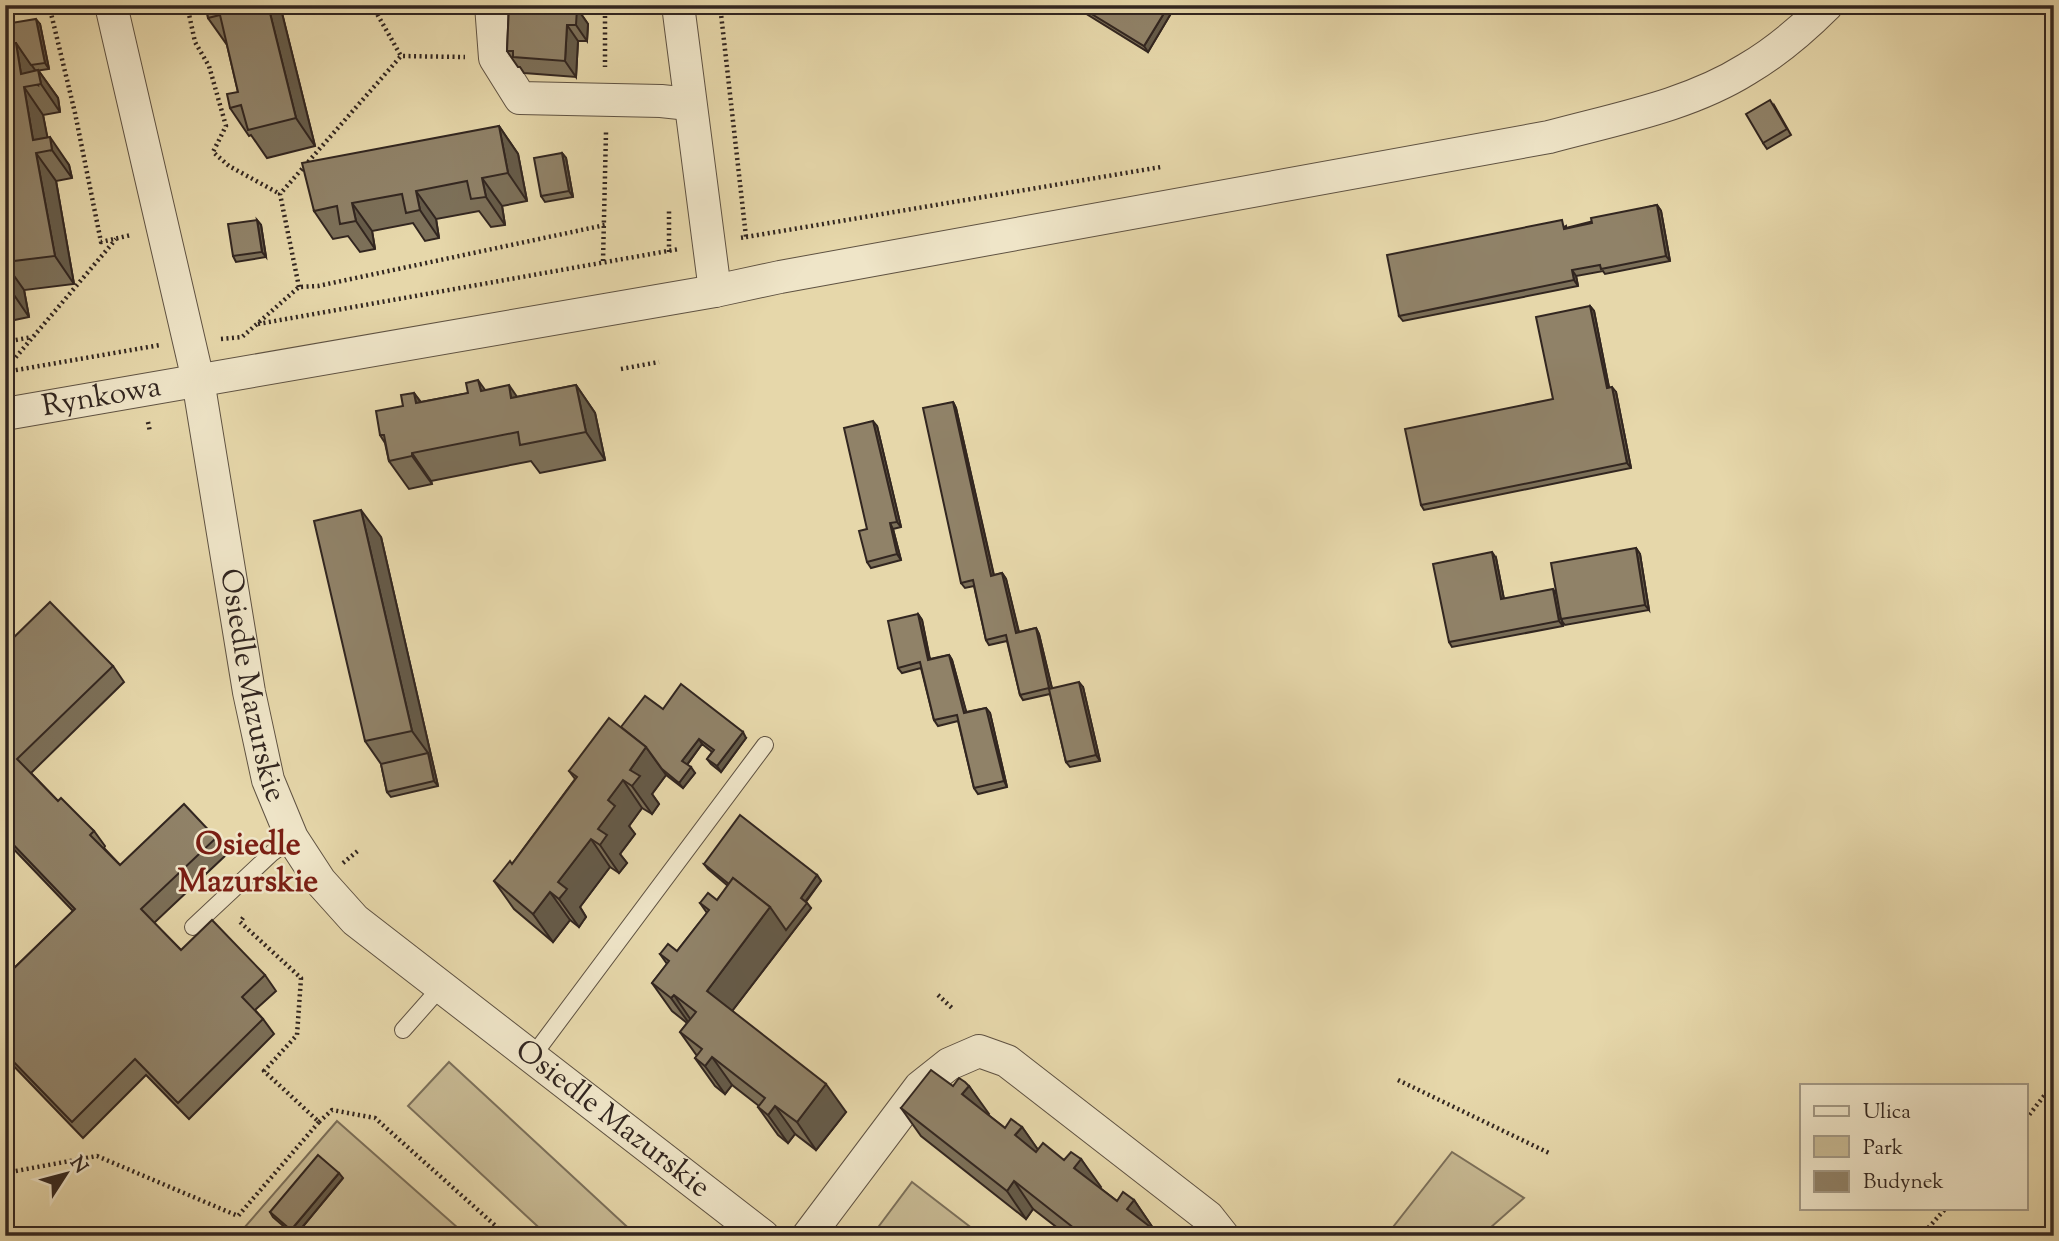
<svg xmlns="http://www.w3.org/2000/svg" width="2059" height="1241" font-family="'Sorts Mill Goudy',serif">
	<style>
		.green { fill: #c7b993; stroke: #7c705a; stroke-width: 2 }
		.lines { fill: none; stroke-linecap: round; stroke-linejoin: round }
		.service-casing { stroke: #5f5242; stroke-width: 18 }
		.minor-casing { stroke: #5f5242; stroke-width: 34 }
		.path { stroke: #322620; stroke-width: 4.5; stroke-dasharray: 2 3.5; stroke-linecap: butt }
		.service { stroke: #efe5c8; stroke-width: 16 }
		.minor { stroke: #efe5c8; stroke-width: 32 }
		.wall { fill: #7c7059; stroke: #322620; stroke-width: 2 }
		.shaded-wall { fill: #655b49; stroke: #322620; stroke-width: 2 }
		.building { fill: #908268; stroke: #322620; stroke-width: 2 }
		.labels { text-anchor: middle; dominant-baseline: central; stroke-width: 5; stroke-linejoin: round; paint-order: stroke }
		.street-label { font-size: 30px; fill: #322620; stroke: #efe5c8 }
		.neighbourhood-label { font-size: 32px; font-weight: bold; fill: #7a1f14; stroke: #efe5c8 }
	</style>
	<rect width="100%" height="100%" fill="#e6d7aa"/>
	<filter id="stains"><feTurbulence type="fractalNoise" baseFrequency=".00286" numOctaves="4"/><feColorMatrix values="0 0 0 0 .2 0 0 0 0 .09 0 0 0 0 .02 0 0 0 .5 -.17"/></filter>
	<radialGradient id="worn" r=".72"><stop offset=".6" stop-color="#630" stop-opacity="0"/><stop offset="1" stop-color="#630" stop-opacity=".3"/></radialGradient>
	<g class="green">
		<path d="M449,1062l188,174h-89l-140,-130z"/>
		<path d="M337,1121l130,115h-230z"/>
		<path d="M1452,1152l72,46 -43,38h-95z"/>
		<path d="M912,1182l70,54h-92l-11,-10z"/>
	</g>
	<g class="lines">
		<g class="service-casing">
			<g id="service">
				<path d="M193,927l79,-74 20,-15"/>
				<path d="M403,1030l38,-43"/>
				<path d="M532,1057l233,-312"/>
			</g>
		</g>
		<g class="minor-casing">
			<g id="minor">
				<path id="s1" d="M111,5l87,375 51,312 19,88 24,58 28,43 35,39 408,316"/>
				<path d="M491,5l4,53 25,40 141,3 28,3"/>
				<path d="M678,5l37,286"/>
				<path id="s2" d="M5,414l710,-123 65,-14 769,-140c66,-18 139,-31 198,-68 29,-17 56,-40 80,-64"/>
				<path d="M808,1236l112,-149 29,-23 30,-13 28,10 201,156 15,19"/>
			</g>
		</g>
		<g class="path">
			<path d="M49,5l26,108 26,129 30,-7"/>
			<path d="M187,5l8,37 14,24 17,60 -13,26 16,14 51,28"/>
			<path d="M372,5l29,51"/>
			<path d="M605,5v62"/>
			<path d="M720,5l26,232 -7,1"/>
			<path d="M5,10l21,-5"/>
			<path d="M746,237l415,-70"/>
			<path d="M669,252v-44"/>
			<path d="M603,261l3,-129"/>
			<path d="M299,287l-19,-93 121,-138 64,1"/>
			<path d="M258,324l421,-75"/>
			<path d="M221,339l21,-2 57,-50 19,-1 287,-61"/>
			<path d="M5,342l27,-5"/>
			<path d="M621,369l38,-7"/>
			<path d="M5,370l111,-131"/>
			<path d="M5,372l155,-27"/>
			<path d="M148,422l2,10"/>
			<path d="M343,863l16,-13"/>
			<path d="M938,995l14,13"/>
			<path d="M1398,1080l153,74"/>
			<path d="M2026,1119l28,-36"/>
			<path d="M319,1122l13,-12 43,8 132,118"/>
			<path d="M5,1173l92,-17 141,60 81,-94 -55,-51 33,-36 4,-57 -61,-56 5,-7"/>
			<path d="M1921,1236l25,-28"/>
		</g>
		<use href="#service" class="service"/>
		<use href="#minor" class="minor"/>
	</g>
	<g class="wall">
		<path d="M206,5h74l35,141 -48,12 -16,-23 -2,1 -19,-28 8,-16 -11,-47 -19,-27z"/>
		<path d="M509,5h71l-1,6 9,13 -1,17h-9l-2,36 -52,-4 -4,-6h-2l-11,-16z"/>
		<path d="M1072,5h104l-28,47z"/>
		<path d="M5,24h35l9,45 -14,2 3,-1 20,28 2,14 -17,3 4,22 22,28 3,13 -16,3 18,103 -50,6 5,27 -24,5z"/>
		<path d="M1774,105l17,30 -24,14 -4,-6z"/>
		<path d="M499,126l19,28 9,47 -25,5 3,19 -14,2 -12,-16 -43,8 3,19 -14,3 -12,-18 -41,8 3,18 -15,3 -12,-16 -15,3 -19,-28z"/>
		<path d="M562,153l4,5 7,39 -28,5 -4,-6z"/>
		<path d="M1657,205l4,6 9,50 -65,13 -2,-3 -27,5 2,10 -175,35 -4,-5 167,-90v2z"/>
		<path d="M257,220l4,5 5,32 -30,5 -3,-6z"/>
		<path d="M1590,306l4,5 15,76 7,5 15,76 -207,42 -3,-5 132,-106z"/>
		<path d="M576,385l19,28 10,47 -65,13 -9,-12 -100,20 1,3 -23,5 -20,-28 -4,-18 -5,-8 34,-42 7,9 64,-12 32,7z"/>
		<path d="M953,402l3,6 38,167 8,-2 4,6 13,53 17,-4 3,6 13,54 31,-1 17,74 -30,6 -4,-5 -16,-68 -27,6 -3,-5 -13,-54 -18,4 -3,-5 -12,-54 -9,2 -4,-5z"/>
		<path d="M877,426l24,101 -8,2 8,31 -30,8 -4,-6v-33z"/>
		<path d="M381,537l57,249 -47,11 -4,-5 -6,-28 -16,-23z"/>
		<path d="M1636,548l4,6 9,56 -84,15 -4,-5 2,6 -111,21 -3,-5 47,-84 8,41 53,-4z"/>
		<path d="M918,614l4,6 8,39 19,-4 3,5 14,52 20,-4 4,5 17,74 -29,7 -4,-6 -16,-67 -20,5 -4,-6 -13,-52 -19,5 -4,-5z"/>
		<path d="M5,646l108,20 11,16 -93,91 27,28 36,30 11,15 -1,2 16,17 96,-27 11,16 -73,69 27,27 84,25 11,16 -21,19 8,9 11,15 -85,85 -43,-44 -63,63 -78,-81v-80l68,-66 -68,-71z"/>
		<path d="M663,709l83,29 -25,34 -10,-8 -4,-5 5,-7 -10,-8 -15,21 8,8 -12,15 -17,-13 -14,19 7,10 -7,10 -10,-6 -13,18 6,8 -15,20 7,9 -8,10 -9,-6 -30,40 6,10 -3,4 -4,6 -9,-7 -17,22 -39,-33 -20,-28 18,-17 63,-85 -6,-8 52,-44z"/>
		<path d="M704,864l113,11 4,6 -15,21 5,6 -79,103 114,101 -30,38 -21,-16 -7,9 -10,-8 -20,-28 1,-1 -27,-21 -7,9 -10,-8 -20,-28 2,-2 -17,-24 7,-9 -15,-12 -20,-28 15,-19 -7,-10 17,-3 30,-38 -7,-10 17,-3 11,-14 -20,-17z"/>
		<path d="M953,1086h16l19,29 17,13 17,-1 16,23 26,10 17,-1 19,29 17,13 17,-1 19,28 -1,2 4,6h-88l-35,-27 -7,10 -105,-83 -20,-28z"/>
		<path d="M343,1178l-48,58 -22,-19 -3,-5z"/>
	</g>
	<g class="shaded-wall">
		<path d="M268,5h12l35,141 -19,-28z"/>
		<path d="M568,5h12l-1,6 9,13 -1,17 -11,-16 -9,-17z"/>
		<path d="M1169,5h7l-28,47 -4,-6z"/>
		<path d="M36,19l4,5 9,45 -4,-6z"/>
		<path d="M567,25l11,16 -2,36 -11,-16z"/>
		<path d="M16,43l19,27 3,15 -17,-11z"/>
		<path d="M38,70l20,28 2,14 -19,-28z"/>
		<path d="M24,87l19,28 7,35 -17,-10z"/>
		<path d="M499,126l19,28 9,47 -19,-28z"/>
		<path d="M50,137l19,28 3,13 -20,-28z"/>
		<path d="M36,153l20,28 18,103 -19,-28z"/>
		<path d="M562,153l4,5 7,39 -4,-6z"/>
		<path d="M482,178l20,28 3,19 -19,-28z"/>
		<path d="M416,191l20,28 3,19 -19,-28z"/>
		<path d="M352,203l20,28 3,18 -19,-28z"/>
		<path d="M1657,205l4,6 9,50 -4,-5z"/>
		<path d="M257,220l4,5 5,32 -4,-5z"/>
		<path d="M5,263l19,27 5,27 -19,-28z"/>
		<path d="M1572,270l4,6 2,10 -4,-6z"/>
		<path d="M1590,306l4,5 16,82 -3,-5z"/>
		<path d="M478,380l20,28 -17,-17z"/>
		<path d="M509,385l19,28 -17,-15z"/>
		<path d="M576,385l19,28 10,47 -19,-28z"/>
		<path d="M1612,387l4,5 15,76 -4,-5z"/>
		<path d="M414,393l19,27 -17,-17z"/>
		<path d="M953,402l3,6 39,173 -4,-5z"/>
		<path d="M873,421l4,5 24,101 -4,-5z"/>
		<path d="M412,453l19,28 1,3 -20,-28z"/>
		<path d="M361,510l20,27 57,249 -4,-5 -6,-28 -16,-22z"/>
		<path d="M890,523l3,6 8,31 -4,-6z"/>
		<path d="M1636,548l4,6 9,56 -4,-5z"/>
		<path d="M1492,552l4,6 9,47 -4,-6z"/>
		<path d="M1002,573l4,6 14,59 -4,-5z"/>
		<path d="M1553,589l4,6 6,31 -4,-5z"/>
		<path d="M918,614l4,6 9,46 -3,-6z"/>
		<path d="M1036,628l3,6 14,59 -4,-5z"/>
		<path d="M949,655l3,5 16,58 -4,-5z"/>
		<path d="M1079,682l4,5 17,74 -4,-6z"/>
		<path d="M986,708l4,5 17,74 -3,-6z"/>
		<path d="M743,732l3,6 -25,34 -4,-6z"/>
		<path d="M699,739l3,5 -16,22 -4,-5z"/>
		<path d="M646,747l20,28 -14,19 7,10 -7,10 -20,-28 -2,-16z"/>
		<path d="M691,767l4,6 -12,15 -4,-5z"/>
		<path d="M623,780l19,28 -13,18 6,8 -15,20 7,9 -8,10 -19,-28 -2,-16 10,-29z"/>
		<path d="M591,839l19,28 -30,40 6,10 -7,10 -20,-28 -1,-17z"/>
		<path d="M817,875l4,6 -17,22 -3,-5z"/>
		<path d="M550,892l20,28 -17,22 -20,-28z"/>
		<path d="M807,903l4,5 -85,111 -19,-28 63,-84z"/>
		<path d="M674,995l19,28 -2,3 -20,-28z"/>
		<path d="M712,1057l20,28 -7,9 -20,-28z"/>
		<path d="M826,1084l20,28 -30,38 -19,-28z"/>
		<path d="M969,1086l20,28 -7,8 -20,-28z"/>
		<path d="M775,1106l20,28 -7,9 -20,-28z"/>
		<path d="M1022,1127l19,27 -6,9 -20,-28z"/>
		<path d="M1081,1159l20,28 -7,9 -20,-28z"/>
		<path d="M339,1173l4,5 -48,58 -4,-6z"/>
		<path d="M1014,1181l19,28 -7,10 -19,-28z"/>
		<path d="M1134,1200l19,28 -1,2 4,6h-14l-15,-27z"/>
	</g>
	<g class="building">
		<path d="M206,5h62l28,113 -48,12 -7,-25 -11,3 -3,-14 11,-2 -18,-77 -12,3z"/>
		<path d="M509,5h59l-1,3h10l-1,17h-9l-2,36 -52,-4v-6h-6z"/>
		<path d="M1077,5h92l-25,41z"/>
		<path d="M36,19l9,44 -14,2 -15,-22 -11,1v-20z"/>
		<path d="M16,43l5,31 17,-4 3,14 -17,3 9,53 17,-3 2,13 -16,3 19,103 -50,6v-218z"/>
		<path d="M1770,100l17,29 -24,14 -17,-29z"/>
		<path d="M499,126l9,47 -26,5 4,19 -15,2 -4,-18 -51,10 4,19 -14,3 -4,-19 -50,9 4,18 -16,3 -3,-18 -23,5 -12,-48z"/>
		<path d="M562,153l7,38 -28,5 -7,-38z"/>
		<path d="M1657,205l9,51 -65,13 -1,-4 -28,5 2,10 -175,36 -12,-61 175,-35 2,9 28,-6 -1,-5z"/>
		<path d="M257,220l5,32 -29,4 -5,-32z"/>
		<path d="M5,265l5,24 -5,1z"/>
		<path d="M1590,306l17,82 5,-1 15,76 -206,42 -16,-76 148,-30 -17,-82z"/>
		<path d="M478,380l3,11 28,-6 2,13 65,-13 10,47 -66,13 -2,-13 -106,21v3l-23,5 -5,-26h-4l-4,-24 27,-5 -2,-11 13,-2 2,10 52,-10 -2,-10z"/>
		<path d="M953,402l38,174 11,-3 14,60 20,-5 13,60 -29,7 -14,-60 -20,5 -13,-60 -12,3 -38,-175z"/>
		<path d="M873,421l24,101 -7,1 7,31 -30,8 -8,-31 8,-2 -23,-101z"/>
		<path d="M361,510l51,221 -47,10 -51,-220z"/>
		<path d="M1636,548l9,57 -84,14 -10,-56z"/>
		<path d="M1492,552l9,47 52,-10 6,32 -110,21 -16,-78z"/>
		<path d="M50,602l63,64 -96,93 41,42 3,-3 33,33 -4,4 30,30 64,-61 32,34 -75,71 40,41 31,-30 53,55 -23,22 21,22 -85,84 -43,-44 -63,63 -67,-69v-76l70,-68 -70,-73v-190z"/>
		<path d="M918,614l10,46 21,-5 15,58 22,-5 18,73 -30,7 -17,-73 -23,5 -14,-58 -22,6 -10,-47z"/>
		<path d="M1079,682l17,73 -30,7 -17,-73z"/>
		<path d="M681,684l62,48 -26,34 -10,-7 7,-9 -15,-11 -17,22 9,6 -12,16 -17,-14 -16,-22 -25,-20 24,-31 18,13z"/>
		<path d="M609,718l37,29 -16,23 10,6 -8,10 -9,-6 -15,20 7,6 -17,23 9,6 -7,10 -9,-6 -33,43 9,7 -3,4 -5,6 -9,-7 -17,22 -39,-33 16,-20 2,3 65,-87 -8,-6z"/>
		<path d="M428,753l6,28 -47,11 -6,-28z"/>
		<path d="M740,815l77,60 -16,23 6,5 -21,27 -16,-23 -37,-29 -4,6 -25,-20z"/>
		<path d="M733,878l37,29 -63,84 119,93 -29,38 -22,-16 -7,9 -10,-8 7,-9 -53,-41 -7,9 -10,-8 7,-9 -22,-17 16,-20 -22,-17 -3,3 -19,-15 17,-22 -9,-7 8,-10 9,7 32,-41 -9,-7 8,-10 9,7z"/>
		<path d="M931,1070l22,16 6,-8 6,4 4,4 -7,8 43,34 6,-9 11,8 -7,8 21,17 7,-9 21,17 7,-8 10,7 -7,9 43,33 6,-9 11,8 -7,9 22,17 -7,10h-58l-70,-55 -7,10 -106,-83z"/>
		<path d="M318,1155l21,18 -48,57 -21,-18z"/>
	</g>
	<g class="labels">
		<g class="street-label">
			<text stroke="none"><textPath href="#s2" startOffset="98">Rynkowa</textPath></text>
			<text stroke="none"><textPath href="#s1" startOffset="695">Osiedle Mazurskie</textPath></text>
			<text stroke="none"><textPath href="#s1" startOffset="1283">Osiedle Mazurskie</textPath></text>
		</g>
		<g class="neighbourhood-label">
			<text x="248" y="846">Osiedle<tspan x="248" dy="37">Mazurskie</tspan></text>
		</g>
	</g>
	<rect width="2059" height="1241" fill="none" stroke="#e6d7aa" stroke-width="28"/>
	<rect x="7" y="7" width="2045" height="1227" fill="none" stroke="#322620" stroke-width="3.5"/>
	<rect x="14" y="14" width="2031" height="1213" fill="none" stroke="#322620" stroke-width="2"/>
	<rect x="1800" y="1084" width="228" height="126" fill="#efe5c8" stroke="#a39985" stroke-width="2"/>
	<rect x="1814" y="1106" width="35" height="10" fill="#efe5c8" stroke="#a39985" stroke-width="2"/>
	<text x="1863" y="1118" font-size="21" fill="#322620">Ulica</text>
	<rect x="1814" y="1136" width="35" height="21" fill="#c7b993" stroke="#a39985" stroke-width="2"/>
	<text x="1863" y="1154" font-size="21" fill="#322620">Park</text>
	<rect x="1814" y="1171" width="35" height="21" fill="#908268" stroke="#a39985" stroke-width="2"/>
	<text x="1863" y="1188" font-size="21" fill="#322620">Budynek</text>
	<g transform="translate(66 1174) rotate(54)" stroke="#efe5c8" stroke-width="5" paint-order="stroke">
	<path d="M0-5L12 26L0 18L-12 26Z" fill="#322620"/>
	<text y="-10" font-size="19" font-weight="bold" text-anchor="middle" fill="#322620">N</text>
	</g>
	<rect width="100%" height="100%" filter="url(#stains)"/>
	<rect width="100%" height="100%" fill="url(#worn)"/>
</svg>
